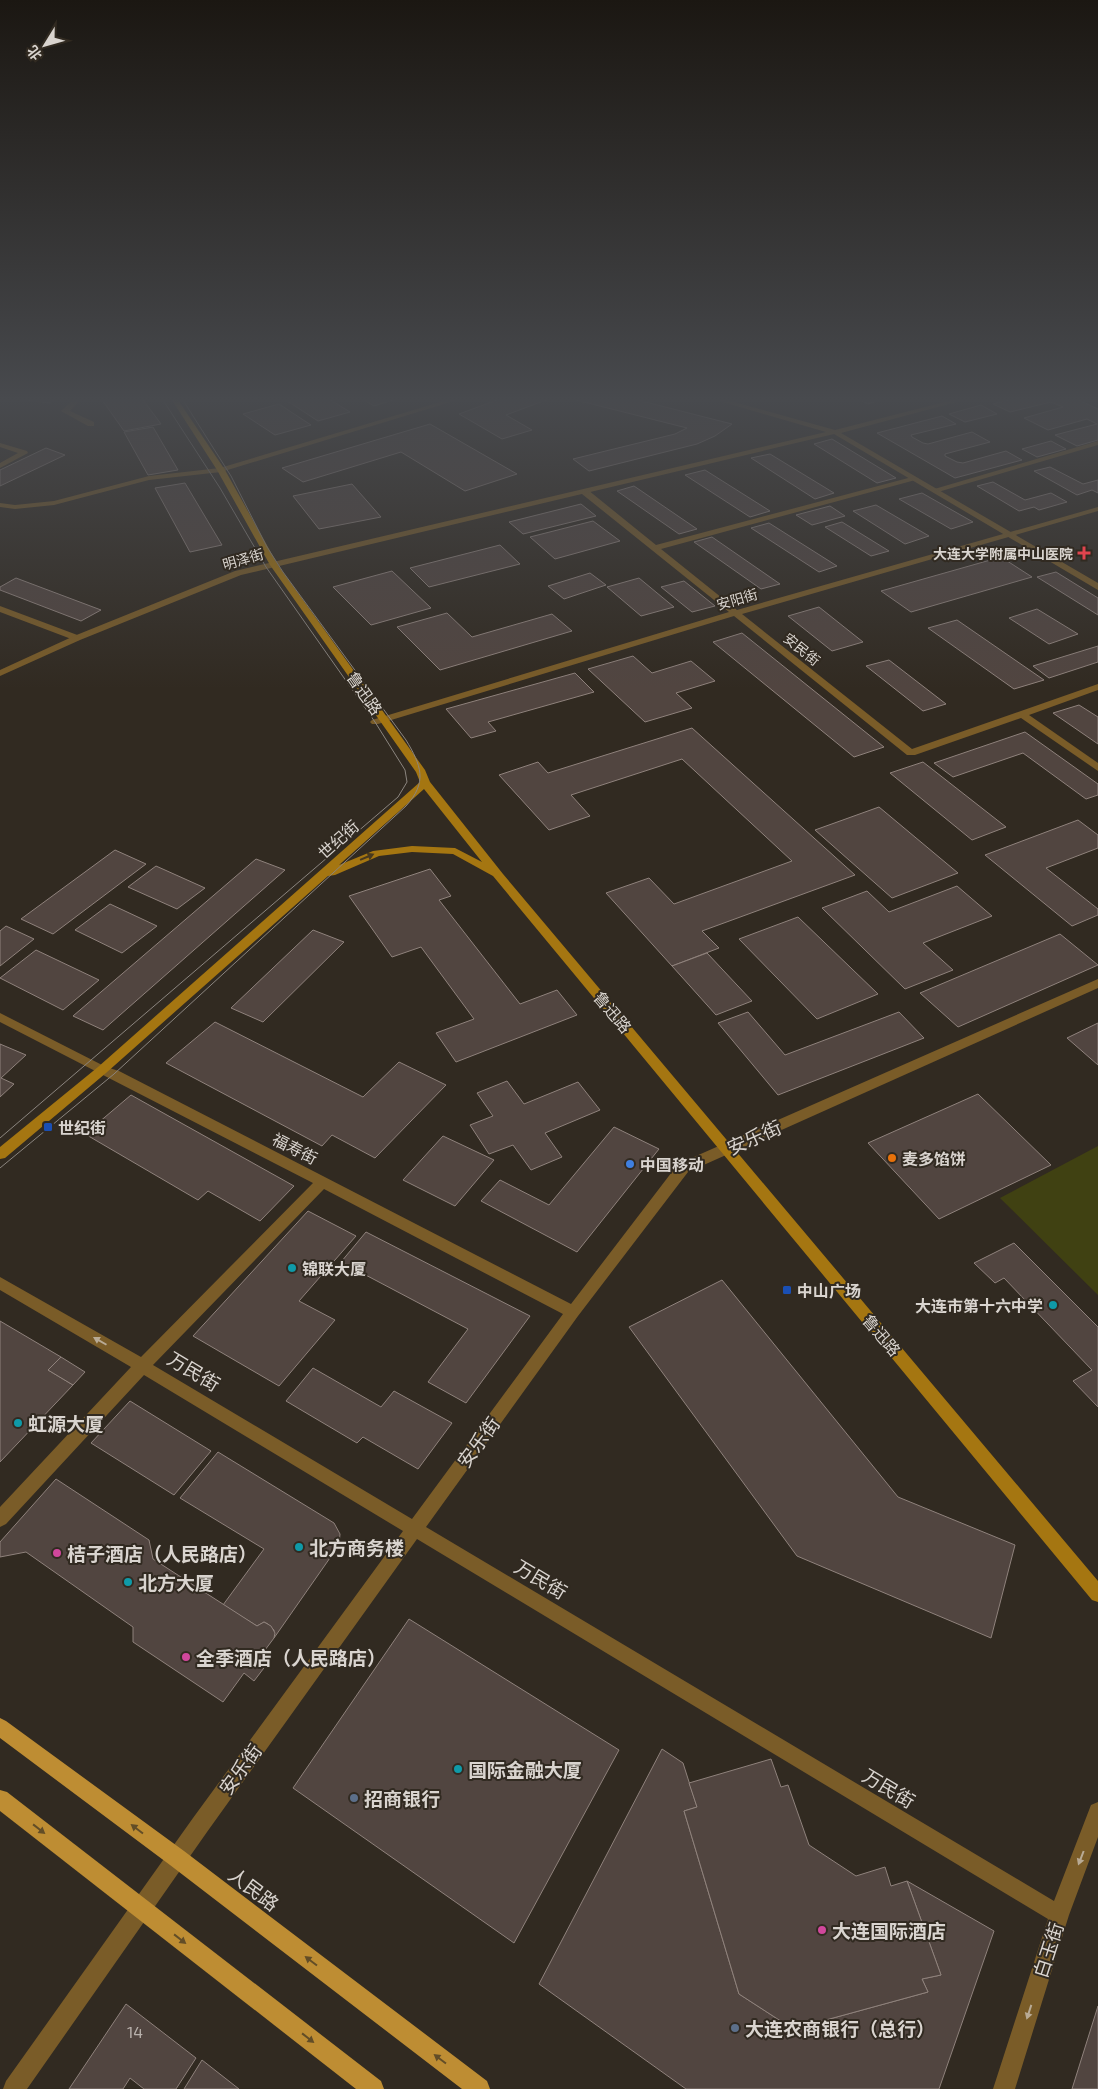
<svg xmlns="http://www.w3.org/2000/svg" width="1098" height="2089" font-family="'Exo 2','Noto Sans SC',sans-serif">
	<style>
		.green { fill: #404112 }
		.building { fill: #514540; stroke: #8f827c }
		.lines { fill: none; stroke-linecap: round; stroke-linejoin: round }
		.minor { fill: #7a5c28; fill-rule: evenodd }
		.tertiary { fill: #7a5c28; fill-rule: evenodd }
		.secondary { fill: #a57611; fill-rule: evenodd }
		.primary { fill: #be8d33; fill-rule: evenodd }
		.tram { stroke: #8b857f; stroke-width: 1 }
		.oneway { fill: #48391e }
		.oneway2 { fill: #b8aa95 }
		.oneway3 { fill: #624d27 }
		.health-dot { fill: #e0444e; stroke: #312a21; stroke-width: 2 }
		.transit-dot { fill: #1a4fb4; stroke: #312a21; stroke-width: 2 }
		.food-dot { fill: #e8710a; stroke: #312a21; stroke-width: 2 }
		.shop-dot { fill: #3f7fe0; stroke: #312a21; stroke-width: 2 }
		.culture-dot { fill: #0f9aa8; stroke: #312a21; stroke-width: 2 }
		.hotel-dot { fill: #d1479c; stroke: #312a21; stroke-width: 2 }
		.service-dot { fill: #5c6f8a; stroke: #312a21; stroke-width: 2 }
		.labels { text-anchor: middle; dominant-baseline: central; stroke-width: 4; stroke-linejoin: round; paint-order: stroke }
		.far-poi-label { font-size: 14px; font-weight: bold; fill: #d9d4cf; stroke: #312a21; text-anchor: end }
		.far-street-label { font-size: 14px; fill: #d9d4cf; stroke: #312a21 }
		.street-label { font-size: 16px; fill: #d9d4cf; stroke: #312a21 }
		.poi-label { font-size: 16px; font-weight: bold; fill: #d9d4cf; stroke: #312a21; text-anchor: start }
		.near-number-label { font-size: 16px; fill: #b7b0ab }
		.near-street-label { font-size: 19px; fill: #d9d4cf; stroke: #312a21 }
		.near-poi-label { font-size: 19px; font-weight: bold; fill: #d9d4cf; stroke: #312a21; text-anchor: start }
	</style>
	<rect width="100%" height="100%" fill="#312a21"/>
	<path class="green" d="M1098,1146v149l-98,-97z"/>
	<g class="building">
		<path d="M0,397h57l-7,6z"/>
		<path d="M100,397h41l20,27 -37,7z"/>
		<path d="M281,397h45l24,15 -32,9z"/>
		<path d="M359,397h33l4,2 -22,7z"/>
		<path d="M505,397h49l-48,18 26,15 -30,9 -43,-25z"/>
		<path d="M564,397h62l106,27 -17,12 -18,8 -108,27 -16,-12 102,-25 12,-6z"/>
		<path d="M853,397h35l-20,7z"/>
		<path d="M1020,397h52l26,12v31l-21,6 -22,-11 42,-11 -10,-5 -39,11 -24,-12 39,-11 -12,-5 -41,10 -17,-8z"/>
		<path d="M279,404l32,21 -36,10 -32,-21z"/>
		<path d="M981,405l16,9 -32,8 -16,-8z"/>
		<path d="M942,416l14,8 -45,11 1,2 11,6 5,1 44,-12 18,10 -45,12v2l12,6 6,1 43,-12 16,9 -67,18 -78,-45z"/>
		<path d="M430,424l87,50 -52,17 -64,-39 -98,30 -21,-14z"/>
		<path d="M153,427l25,43 -30,5 -24,-43z"/>
		<path d="M832,439l64,39 -19,5 -63,-39z"/>
		<path d="M1051,441l15,8 -29,8 -15,-8z"/>
		<path d="M46,448l19,7 -65,31v-16z"/>
		<path d="M770,454l64,39 -19,6 -64,-41z"/>
		<path d="M1050,467l33,17 15,-4v13l-6,-3 -15,5 -43,-24z"/>
		<path d="M705,470l65,41 -20,6 -65,-42z"/>
		<path d="M993,482l32,18 26,-7 16,9 -28,8 -5,-3 -15,4 -42,-25z"/>
		<path d="M185,483l37,62 -32,7 -35,-64z"/>
		<path d="M352,484l29,33 -62,12 -26,-33z"/>
		<path d="M634,486l63,43 -18,5 -62,-43z"/>
		<path d="M922,493l51,29 -22,7 -52,-30z"/>
		<path d="M581,504l15,12 -73,18 -14,-12z"/>
		<path d="M876,505l53,31 -24,8 -52,-33z"/>
		<path d="M830,506l15,10 -33,9 -16,-10z"/>
		<path d="M593,521l27,20 -65,18 -25,-22z"/>
		<path d="M842,522l47,29 -18,5 -46,-29z"/>
		<path d="M769,523l68,43 -18,6 -68,-44z"/>
		<path d="M712,537l68,47 -19,5 -67,-47z"/>
		<path d="M500,545l20,19 -91,23 -19,-19z"/>
		<path d="M1001,557l31,20 -121,35 -30,-21z"/>
		<path d="M392,571l39,37 -60,17 -38,-38z"/>
		<path d="M1056,572l42,26v17l-61,-38z"/>
		<path d="M590,573l16,12 -42,14 -16,-13z"/>
		<path d="M16,578l85,32 -20,11 -81,-31v-3z"/>
		<path d="M639,578l35,29 -33,9 -34,-29z"/>
		<path d="M684,581l31,25 -23,6 -31,-25z"/>
		<path d="M819,607l44,35 -31,9 -44,-35z"/>
		<path d="M1037,609l41,25 -29,10 -40,-26z"/>
		<path d="M447,613l25,24 80,-23 20,17 -132,39 -43,-43z"/>
		<path d="M957,620l87,60 -30,9 -86,-61z"/>
		<path d="M742,633l142,114 -30,10 -141,-115z"/>
		<path d="M1098,646v16l-49,16 -16,-12z"/>
		<path d="M633,656l19,17 39,-12 24,20 -39,12 16,15 -47,14 -57,-53z"/>
		<path d="M889,660l57,44 -23,7 -57,-45z"/>
		<path d="M575,673l19,19 -106,30 8,9 -25,7 -25,-29z"/>
		<path d="M1079,705l19,12v27l-45,-31z"/>
		<path d="M692,728l163,147 -153,56 17,17 -47,18 -66,-73 43,-15 25,26 118,-43 -110,-102 -111,36 19,21 -41,14 -50,-55 39,-13 10,11z"/>
		<path d="M1025,732l73,52v11l-12,4 -63,-46 -70,24 -19,-14z"/>
		<path d="M923,762l83,65 -34,13 -82,-67z"/>
		<path d="M879,807l79,66 -66,25 -77,-68z"/>
		<path d="M1078,820l20,15v13l-52,20 52,41v6l-26,11 -87,-71z"/>
		<path d="M115,850l31,14 -93,70 -32,-15z"/>
		<path d="M256,859l29,11 -182,160 -30,-14z"/>
		<path d="M156,866l49,22 -28,21 -49,-22z"/>
		<path d="M430,869l21,27 -12,4 81,104 37,-14 20,25 -121,47 -20,-29 38,-14 -53,-72 -29,10 -43,-61z"/>
		<path d="M957,886l35,30 -69,27 30,27 -48,19 -83,-81 45,-17 22,21z"/>
		<path d="M110,904l47,22 -35,27 -47,-23z"/>
		<path d="M798,917l80,77 -61,25 -78,-80z"/>
		<path d="M6,926l28,13 -34,27v-35z"/>
		<path d="M313,930l31,12 -81,80 -32,-14z"/>
		<path d="M1060,934l38,31 -140,62 -38,-34z"/>
		<path d="M36,950l63,30 -36,30 -63,-32z"/>
		<path d="M707,953l45,48 -36,14 -44,-49z"/>
		<path d="M748,1012l37,43 114,-43 25,26 -146,57 -60,-72z"/>
		<path d="M215,1022l148,75 36,-35 47,23 -71,73 -43,-23 -10,11 -156,-83z"/>
		<path d="M1098,1023v42l-31,-27z"/>
		<path d="M0,1044l26,11 -25,23 13,6 -14,13z"/>
		<path d="M507,1081l17,23 54,-22 22,28 -55,23 17,24 -31,13 -18,-25 -24,9 -19,-29 23,-9 -16,-23z"/>
		<path d="M978,1094l73,71 -112,54 -71,-76z"/>
		<path d="M131,1095l163,91 -34,35 -52,-30 -10,9 -113,-66z"/>
		<path d="M614,1127l45,22 -82,103 -96,-51 19,-21 49,25z"/>
		<path d="M443,1136l51,24 -39,46 -52,-26z"/>
		<path d="M308,1211l48,25 -57,65 36,19 -56,66 -86,-50z"/>
		<path d="M366,1232l164,84 -64,87 -38,-21 40,-53 -127,-67z"/>
		<path d="M1014,1243l84,84v80l-25,-26 19,-11 -88,-92 -9,5 -21,-20z"/>
		<path d="M722,1280l176,217 117,48 -24,93 -194,-82 -168,-229z"/>
		<path d="M0,1321l61,36 -13,13 25,15 -73,77z"/>
		<path d="M61,1357l24,15 -12,13 -25,-15z"/>
		<path d="M313,1368l68,39 13,-16 58,32 -34,46 -55,-32 -6,6 -71,-42z"/>
		<path d="M130,1401l81,50 -37,44 -83,-52z"/>
		<path d="M218,1452l116,71 6,11 -1,11 -65,93v-8l-6,-6 -4,-2 -7,4 -34,-21 41,-56 -84,-51z"/>
		<path d="M56,1479l93,61 4,19 104,67 7,-4 7,4 4,7 -1,5 -12,16 8,6 -16,21 -10,-8 -21,29 -90,-60v-15l-107,-75 -26,5v-15z"/>
		<path d="M409,1619l210,131 -105,193 -221,-155z"/>
		<path d="M662,1749l21,14 14,44 -13,4 55,183 54,35 135,-37 -6,-13 19,-4 -34,-94 87,50 -55,158h-253l-147,-105z"/>
		<path d="M771,1759l10,28 7,-2 21,60 47,31 29,-9 6,19 16,-5 34,94 -19,4 6,13 -135,37 -54,-35 -55,-183 13,-4 -8,-24z"/>
		<path d="M126,2004l70,54 -20,31h-32l-14,-11 -7,11h-54z"/>
		<path d="M1098,2006v83h-26z"/>
		<path d="M202,2060l37,29h-55z"/>
	</g>
	<g class="lines">
		<g class="minor">
			<path d="M76,397h7l-13,14 24,11v4h-6l-27,-15z"/>
			<path d="M457,397h10l-246,75 -72,8 -95,25 -39,4 -15,-2v-4l15,2 39,-4 95,-25 71,-8z"/>
			<path d="M1098,441v4l-160,47 -7,-2z"/>
			<path d="M0,443l27,8 1,2 -28,15v-5l18,-10 -18,-6z"/>
			<path d="M912,477l7,2 -258,70 76,61 361,-103v4l-356,103 170,135 186,-65v6l-69,25 69,48v8l-77,-53 -106,37h-8l-173,-139 -356,108h-6l-2,-2 2,-2 357,-108 -147,-118v-4h6l68,55z"/>
			<path d="M0,606l80,30 2,2 -5,3 -3,-1 -74,-28z"/>
			<path d="M1098,979v9l-410,184 -110,144 -152,211 628,374 37,-96 7,-3v35l-29,78 -54,174h-22l55,-170 -631,-380 -210,293 -180,257h-24l3,-8 187,-263 210,-287 -259,-156 -138,149 -6,3v-20l131,-140 -131,-77v-13l141,80 172,-174 -313,-161v-9l106,54 13,4 452,233 107,-140zM324,1189l239,125 -151,205 -259,-154z"/>
		</g>
		<path class="tertiary" d="M705,397h11l119,33 129,-33h11l-134,36 257,150v7l-264,-156 -593,141 -161,65 -80,36v-6l74,-34 161,-65 591,-139z"/>
		<path class="secondary" d="M170,397h6l49,73 53,95 147,205 5,12 73,92 595,707v21l-6,-2 -599,-724 -40,-22 -41,-2 -33,4 -44,19 -7,1 -222,197 -101,85 -5,1v-12l98,-80 322,-285 -4,-10 -146,-207 -53,-95zM424,789l58,73 -27,-14 -43,-2 -39,5 -34,14z"/>
		<g class="primary">
			<path d="M0,1718l6,3 178,130 303,230 3,8h-28l-292,-224 -170,-127z"/>
			<path d="M0,1790l7,2 374,289 3,8h-28l-356,-278z"/>
		</g>
		<g class="tram">
			<path d="M0,1138l398,-341 9,-15 -2,-12 -30,-48 -109,-155 -46,-79 -59,-91"/>
			<path d="M0,1168l114,-94 292,-268c22,-24 15,-41 0,-66l-123,-168 -16,-25 -36,-71 -50,-79"/>
		</g>
	</g>
	<defs><path id="oneway-solid" d="M-6-.8H1V-3.2L6.5 0L1 3.2V.8H-6Z" transform="scale(1.25)"/></defs>
	<use class="oneway" href="#oneway-solid" transform="translate(367 857) rotate(-23)"/>
	<g class="oneway2">
		<use href="#oneway-solid" transform="translate(100 1341) rotate(-150)"/>
		<use href="#oneway-solid" transform="translate(1081 1858) rotate(111)"/>
		<use href="#oneway-solid" transform="translate(1029 2012) rotate(108)"/>
	</g>
	<g class="oneway3">
		<use href="#oneway-solid" transform="translate(39 1829) rotate(38)"/>
		<use href="#oneway-solid" transform="translate(137 1829) rotate(-143)"/>
		<use href="#oneway-solid" transform="translate(180 1939) rotate(38)"/>
		<use href="#oneway-solid" transform="translate(311 1961) rotate(-143)"/>
		<use href="#oneway-solid" transform="translate(308 2038) rotate(38)"/>
		<use href="#oneway-solid" transform="translate(440 2059) rotate(-143)"/>
	</g>
	<linearGradient id="sky" x2="0" y2="1"><stop stop-color="#1b1712"/><stop offset="0.58" stop-color="#484a4e"/><stop offset="1" stop-color="#484a4e" stop-opacity="0"/></linearGradient>
	<rect width="1098" height="689" fill="url(#sky)"/>
	<path class="health-dot" d="M1081.5 545.5h5v5h5v5h-5v5h-5v-5h-5v-5h5z"/>
	<g class="transit-dot">
		<rect x="43" y="1122" width="10" height="10" rx="2.5"/>
		<rect x="782" y="1285" width="10" height="10" rx="2.5"/>
	</g>
	<circle class="food-dot" cx="892" cy="1158" r="5"/>
	<circle class="shop-dot" cx="630" cy="1164" r="5"/>
	<g class="culture-dot">
		<circle cx="292" cy="1268" r="5"/>
		<circle cx="1053" cy="1305" r="5"/>
		<circle cx="18" cy="1423" r="5"/>
		<circle cx="299" cy="1547" r="5"/>
		<circle cx="128" cy="1582" r="5"/>
		<circle cx="458" cy="1769" r="5"/>
	</g>
	<g class="hotel-dot">
		<circle cx="57" cy="1553" r="5"/>
		<circle cx="186" cy="1657" r="5"/>
		<circle cx="822" cy="1930" r="5"/>
	</g>
	<g class="service-dot">
		<circle cx="354" cy="1798" r="5"/>
		<circle cx="735" cy="2028" r="5"/>
	</g>
	<g class="labels">
		<g class="far-poi-label">
			<text x="1073" y="553">大连大学附属中山医院</text>
		</g>
		<g class="far-street-label">
			<text transform="translate(243 559) rotate(-16)">明泽街</text>
			<text transform="translate(737 599) rotate(-16)">安阳街</text>
			<text transform="translate(802 649) rotate(39)">安民街</text>
		</g>
		<g class="street-label">
			<text transform="translate(365 693) rotate(55)">鲁迅路</text>
			<text transform="translate(338 839) rotate(-42)">世纪街</text>
			<text transform="translate(613 1012) rotate(50)">鲁迅路</text>
			<text transform="translate(295 1148) rotate(27)">福寿街</text>
			<text transform="translate(882 1335) rotate(50)">鲁迅路</text>
		</g>
		<g class="poi-label">
			<text x="58" y="1127">世纪街</text>
			<text x="902" y="1158">麦多馅饼</text>
			<text x="640" y="1164">中国移动</text>
			<text x="302" y="1268">锦联大厦</text>
			<text x="797" y="1290">中山广场</text>
			<text x="1043" y="1305" text-anchor="end">大连市第十六中学</text>
		</g>
		<g class="near-number-label">
			<text x="135" y="2031">14</text>
		</g>
		<g class="near-street-label">
			<text transform="translate(754 1137) rotate(-24)">安乐街</text>
			<text transform="translate(194 1371) rotate(31)">万民街</text>
			<text transform="translate(478 1442) rotate(-54)">安乐街</text>
			<text transform="translate(541 1579) rotate(31)">万民街</text>
			<text transform="translate(240 1769) rotate(-54)">安乐街</text>
			<text transform="translate(889 1788) rotate(31)">万民街</text>
			<text transform="translate(254 1889) rotate(37)">人民路</text>
			<text transform="translate(1048 1950) rotate(-72)">白玉街</text>
		</g>
		<g class="near-poi-label">
			<text x="28" y="1423">虹源大厦</text>
			<text x="309" y="1547">北方商务楼</text>
			<text x="67" y="1553">桔子酒店（人民路店）</text>
			<text x="138" y="1582">北方大厦</text>
			<text x="196" y="1657">全季酒店（人民路店）</text>
			<text x="468" y="1769">国际金融大厦</text>
			<text x="364" y="1798">招商银行</text>
			<text x="832" y="1930">大连国际酒店</text>
			<text x="745" y="2028">大连农商银行（总行）</text>
		</g>
	</g>
	<g transform="translate(45 45) rotate(233)" stroke="#312a21" stroke-width="4" paint-order="stroke">
	<path d="M0-4L9 19L0 12L-9 19Z" fill="#d9d4cf"/>
	<text y="-8" font-size="14" font-weight="bold" text-anchor="middle" fill="#d9d4cf">北</text>
	</g>
</svg>
